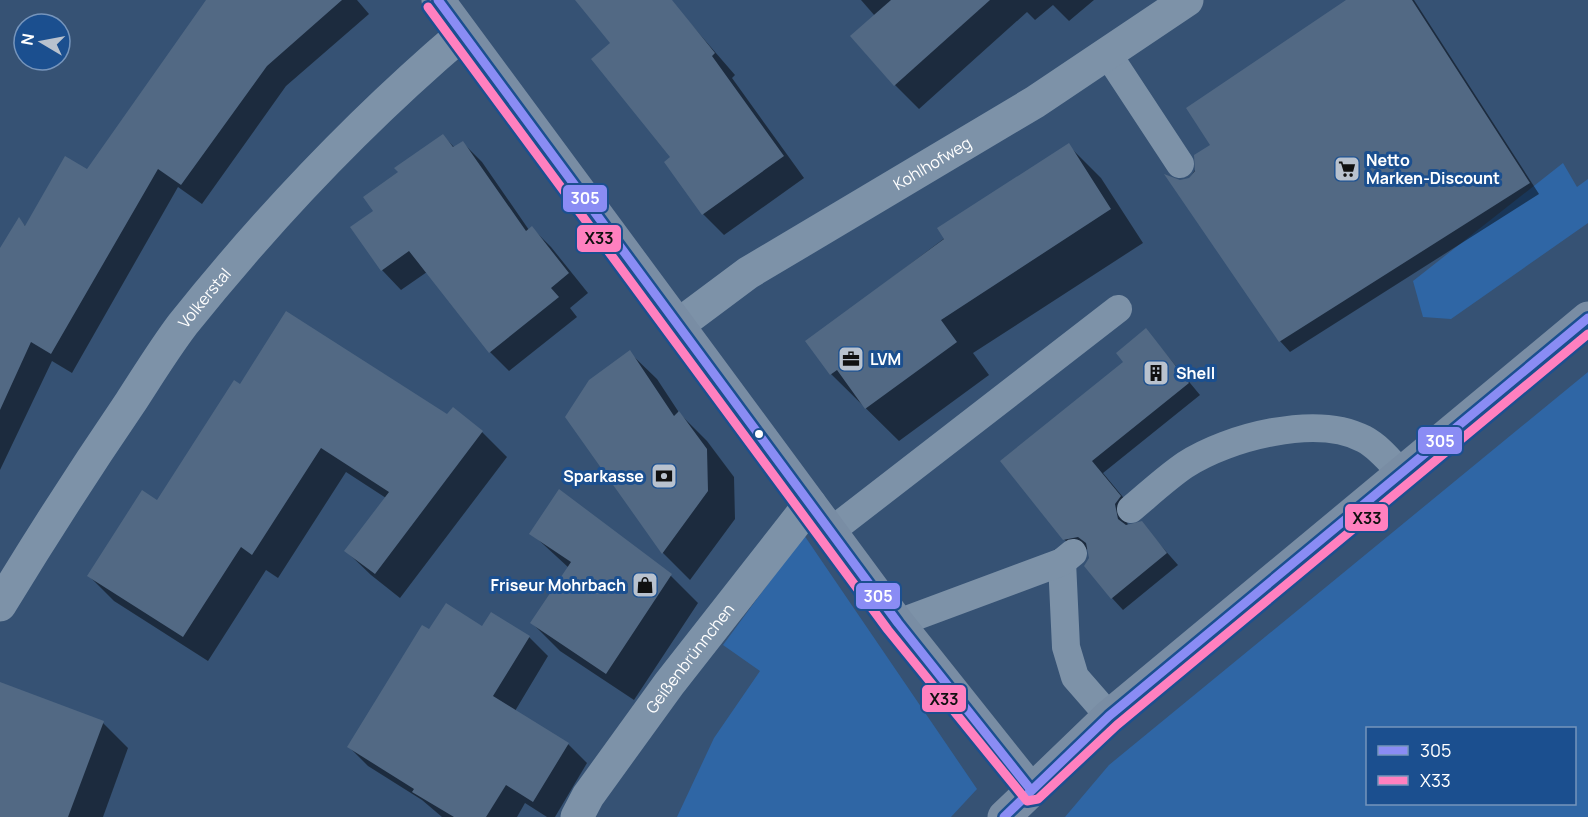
<svg xmlns="http://www.w3.org/2000/svg" width="1588" height="817" font-family="Manrope,sans-serif">
	<style>
		.green { fill: #2f66a5; fill-rule: evenodd }
		.shadow { fill: #0007 }
		.building { fill: #526984 }
		.lines { fill: none; stroke-linecap: round; stroke-linejoin: round }
		.lane { stroke: #7d92a8; stroke-width: 28 }
		.street { stroke: #7d92a8; stroke-width: 33 }
		.secondary { stroke: #798da4; stroke-width: 33 }
		.bus-1-casing { stroke: #1b4f8f; stroke-width: 14 }
		.bus-2-casing { stroke: #1b4f8f; stroke-width: 14 }
		.bus-1 { stroke: #8a8cf4; stroke-width: 9 }
		.bus-2 { stroke: #ff80bf; stroke-width: 9 }
		.bus-dot { fill: #fff; stroke: #1b4f8f; stroke-width: 2 }
		.labels { text-anchor: middle; dominant-baseline: central; stroke-width: 6; stroke-linejoin: round; paint-order: stroke }
		.poi-label { font-size: 16px; font-weight: bold; fill: #fff; stroke: #1b4f8f; text-anchor: start }
		.street-label { font-size: 16px; fill: #fff; stroke: #1b4f8f }
		.line-badge { stroke: #1b4f8f; stroke-width: 2 }
		.badge-label { font-size: 16px; text-anchor: middle; font-weight: bold; fill: #fff }
		.pale-badge-label { font-size: 16px; text-anchor: middle; font-weight: bold; fill: #111 }
	</style>
	<rect width="100%" height="100%" fill="#365274"/>
	<g class="green">
		<path d="M1563,163l14,24 11,-8v44l-137,96 -28,-2 -10,-36z"/>
		<path d="M1588,372v445h-523l44,-52zM1574,728v76h-206v-76z"/>
		<path d="M804,535l173,254 -26,28h-274l37,-79 46,-67 -37,-26z"/>
	</g>
	<g class="shadow">
		<path d="M208,0h149l12,14 -83,72 -84,118 -24,-17 -106,186 -20,-12 -52,109v-219l19,-32 7,8 62,-56z"/>
		<path d="M577,0h93l65,75 -3,3 72,100 -80,57 -21,-21 -91,-171z"/>
		<path d="M861,0h233l-25,21 -16,-16 -18,15 -8,-8 -108,97 -24,-24 -20,-69z"/>
		<path d="M1349,0h65l125,194 -249,158 -10,-11 -112,-164 12,5 9,-3 23,-34z"/>
		<path d="M443,136l12,12 8,-5 19,19 47,68 3,-2 19,19 37,46 -18,15 7,9 -68,54 -19,-19 -63,-80 -26,18 -19,-20 -30,-42 23,-16 25,-40z"/>
		<path d="M1068,145l33,33 42,65 -170,110 16,22 -90,66 -68,-67 -24,-32z"/>
		<path d="M1146,330l54,65 -97,78 29,35 -6,8 2,10 13,-3 37,42 -55,45 -11,-12 -22,-39 -1,-10 -13,2 -12,-12 61,-177z"/>
		<path d="M629,352l28,27 23,35 27,27 27,36 1,42 -45,61 -27,-27 -96,-136z"/>
		<path d="M240,386l208,30 34,16 25,25 -107,141 -29,-23 -25,-24 40,-53 -40,-26 -68,106 -12,-8 -58,91 -94,-60 -25,-25 69,-74z"/>
		<path d="M531,533l140,43 27,27 -64,97 -74,-49 -28,-28 37,-55z"/>
		<path d="M483,628l46,9 19,19 -33,55 53,33 19,19 -32,54h-8l-22,-14 -8,14h-75l-20,-17 -54,-34 -20,-20 81,-115z"/>
		<path d="M0,704l103,19 25,25 -25,69h-103z"/>
	</g>
	<g class="building">
		<path d="M206,0h136l-75,66 -86,119 -23,-16 -107,185 -20,-12 -31,68v-162l19,-31 6,9 40,-70 22,13z"/>
		<path d="M575,0h97l43,53 -3,3 72,100 -82,59 -38,-53 6,-5 -79,-98 19,-16z"/>
		<path d="M891,0h99l-96,86 -44,-50z"/>
		<path d="M1346,0h66l118,183 -251,159 -115,-168 16,6 9,-2 6,-7 -1,-16 16,-10 -24,-37z"/>
		<path d="M443,134l10,13 10,-6 63,90 6,-5 37,47 -18,15 8,9 -70,56 -80,-102 -28,20 -31,-44 23,-16 -10,-14 35,-25 -4,-4z"/>
		<path d="M1069,143l42,66 -170,111 16,22 -92,67 -28,-39 -7,5 -25,-34 139,-102 -7,-11z"/>
		<path d="M286,311l161,103 6,-7 30,24 -108,143 -31,-23 45,-59 -68,-44 -69,107 -11,-8 -58,90 -96,-61 55,-86 15,10 77,-120 6,4z"/>
		<path d="M1146,328l43,55 -97,78 29,35 -6,8 3,15 8,6 16,-4 25,32 -56,46 -27,-33 5,-8 -3,-15 -8,-6 -15,3 -63,-79 123,-99 -7,-9z"/>
		<path d="M630,350l44,66 5,-5 28,38 1,42 -46,63 -97,-137 24,-37z"/>
		<path d="M559,489l113,85 -66,100 -76,-51 41,-61 -42,-28z"/>
		<path d="M446,603l36,23 9,-14 39,24 -37,60 76,47 -36,59 -27,-17 -20,32h-32l-42,-25 2,-3 -67,-42 75,-122 7,4z"/>
		<path d="M0,682l104,39 -36,96h-68z"/>
	</g>
	<g class="lines">
		<g class="lane">
			<path d="M1107,53l73,111"/>
			<path d="M1131,509c18,-15 35,-31 54,-44 43,-28 131,-51 179,-26 15,8 26,22 37,34"/>
			<path d="M830,532l288,-223"/>
			<path d="M1062,562l4,85 9,30 34,39"/>
			<path d="M898,623l164,-61 11,-9"/>
		</g>
		<g class="street">
			<path id="s1" d="M677,326l71,-53 287,-171 152,-102"/>
			<path id="s2" d="M0,605c42,-69 85,-136 130,-202 17,-26 34,-54 53,-79 84,-105 177,-203 279,-290"/>
			<path id="s3" d="M577,817l11,-21 81,-112 141,-180"/>
		</g>
		<g class="secondary">
			<path d="M438,0l460,623 133,167"/>
			<path d="M1004,817l105,-101 479,-398"/>
		</g>
		<g class="bus-1-casing">
			<g id="bus-1">
				<path d="M438,0l460,623 133,167"/>
				<path d="M1004,817l105,-101 479,-398"/>
			</g>
		</g>
		<g class="bus-2-casing">
			<path id="bus-2" d="M428,7l460,623 139,171 11,-2 79,-74 471,-391"/>
		</g>
		<use href="#bus-1" class="bus-1"/>
		<use href="#bus-2" class="bus-2"/>
	</g>
	<defs>
		<g id="supermarket-square" transform="scale(1.35)"><rect x="-9" y="-9" width="18" height="18" rx="4" fill="#b9c2ce" stroke="#1b4f8f"/><path d="M-6-5.5h2.5l.6 2H6L4.5 2H-2.5L-4.4-4H-6ZM-1.5 3.2a1.3 1.3 0 1 0 .1 0ZM3 3.2a1.3 1.3 0 1 0 .1 0Z" fill="#111"/></g>
		<g id="office-square" transform="scale(1.35)"><rect x="-9" y="-9" width="18" height="18" rx="4" fill="#b9c2ce" stroke="#1b4f8f"/><path d="M-6-3h4V-5.5h4V-3h4V5H-6ZM-1-4.5V-3h2v-1.5ZM-6 0V1H6V0Z" fill="#111"/></g>
		<g id="building-square" transform="scale(1.35)"><rect x="-9" y="-9" width="18" height="18" rx="4" fill="#b9c2ce" stroke="#1b4f8f"/><path d="M-4-6H4V6H1V3H-1V6H-4ZM-2.5-4.3h1.7v1.8h-1.7ZM.8-4.3h1.7v1.8H.8ZM-2.5-1h1.7V.8h-1.7ZM.8-1h1.7V.8H.8Z" fill="#111"/></g>
		<g id="bank-square" transform="scale(1.35)"><rect x="-9" y="-9" width="18" height="18" rx="4" fill="#b9c2ce" stroke="#1b4f8f"/><path d="M-6-4H6V4H-6ZM0-2.3a2.3 2.3 0 1 0 0 4.6a2.3 2.3 0 1 0 0-4.6Z" fill="#111"/></g>
		<g id="shop-square" transform="scale(1.35)"><rect x="-9" y="-9" width="18" height="18" rx="4" fill="#b9c2ce" stroke="#1b4f8f"/><path d="M-5-2.5h2.3a2.7 3.5 0 0 1 5.4 0H5L5.5 6h-11ZM-1.5-2.5h3a1.5 2.3 0 0 0-3 0Z" fill="#111"/></g>
	</defs>
	<g fill-rule="evenodd">
		<use href="#supermarket-square" x="1347" y="169"/>
		<use href="#office-square" x="851" y="359"/>
		<use href="#building-square" x="1156" y="373"/>
		<use href="#bank-square" x="664" y="476"/>
		<use href="#shop-square" x="645" y="585"/>
	</g>
	<circle class="bus-dot" cx="759" cy="434" r="5"/>
	<g class="labels">
		<g class="poi-label">
			<text x="1366" y="160">Netto<tspan x="1366" dy="18">Marken-Discount</tspan></text>
			<text x="870" y="359">LVM</text>
			<text x="1176" y="373">Shell</text>
			<text x="644" y="476" text-anchor="end">Sparkasse</text>
			<text x="626" y="585" text-anchor="end">Friseur Mohrbach</text>
		</g>
		<g class="street-label">
			<text stroke="none"><textPath href="#s1" startOffset="303">Kohlhofweg</textPath></text>
			<text stroke="none"><textPath href="#s2" startOffset="369">Volkerstal</textPath></text>
			<text stroke="none"><textPath href="#s3" startOffset="195">Geißenbrünnchen</textPath></text>
		</g>
	</g>
	<g class="line-badge">
		<rect x="562" y="184" width="46" height="29" rx="6" fill="#8a8cf4"/>
		<rect x="576" y="224" width="46" height="29" rx="6" fill="#ff80bf"/>
		<rect x="1417" y="426" width="46" height="29" rx="6" fill="#8a8cf4"/>
		<rect x="1344" y="503" width="45" height="29" rx="6" fill="#ff80bf"/>
		<rect x="855" y="582" width="46" height="28" rx="6" fill="#8a8cf4"/>
		<rect x="921" y="684" width="46" height="29" rx="6" fill="#ff80bf"/>
	</g>
	<g class="badge-label">
		<text x="585" y="204">305</text>
		<text x="1440" y="447">305</text>
		<text x="878" y="602">305</text>
	</g>
	<g class="pale-badge-label">
		<text x="599" y="244">X33</text>
		<text x="1367" y="524">X33</text>
		<text x="944" y="705">X33</text>
	</g>
	<rect x="1366" y="727" width="210" height="78" fill="#1b4f8f" stroke="#7695bc" stroke-width="1.5"/>
	<rect x="1378" y="746" width="30" height="9" fill="#8a8cf4" stroke="#7695bc" stroke-width="1.5"/>
	<text x="1420" y="757" font-size="18" fill="#ffffff">305</text>
	<rect x="1378" y="776" width="30" height="9" fill="#ff80bf" stroke="#7695bc" stroke-width="1.5"/>
	<text x="1420" y="787" font-size="18" fill="#ffffff">X33</text>
	<g transform="translate(42 42) rotate(280)"><circle r="28" fill="#1b4f8f" stroke="#7695bc" stroke-width="1.5"/>
	<path d="M0-4.5L10 22L0 15L-10 22Z" fill="#b9c2ce"/>
	<text y="-9" font-size="16" font-weight="bold" text-anchor="middle" fill="#ffffff">N</text>
	</g>
</svg>
